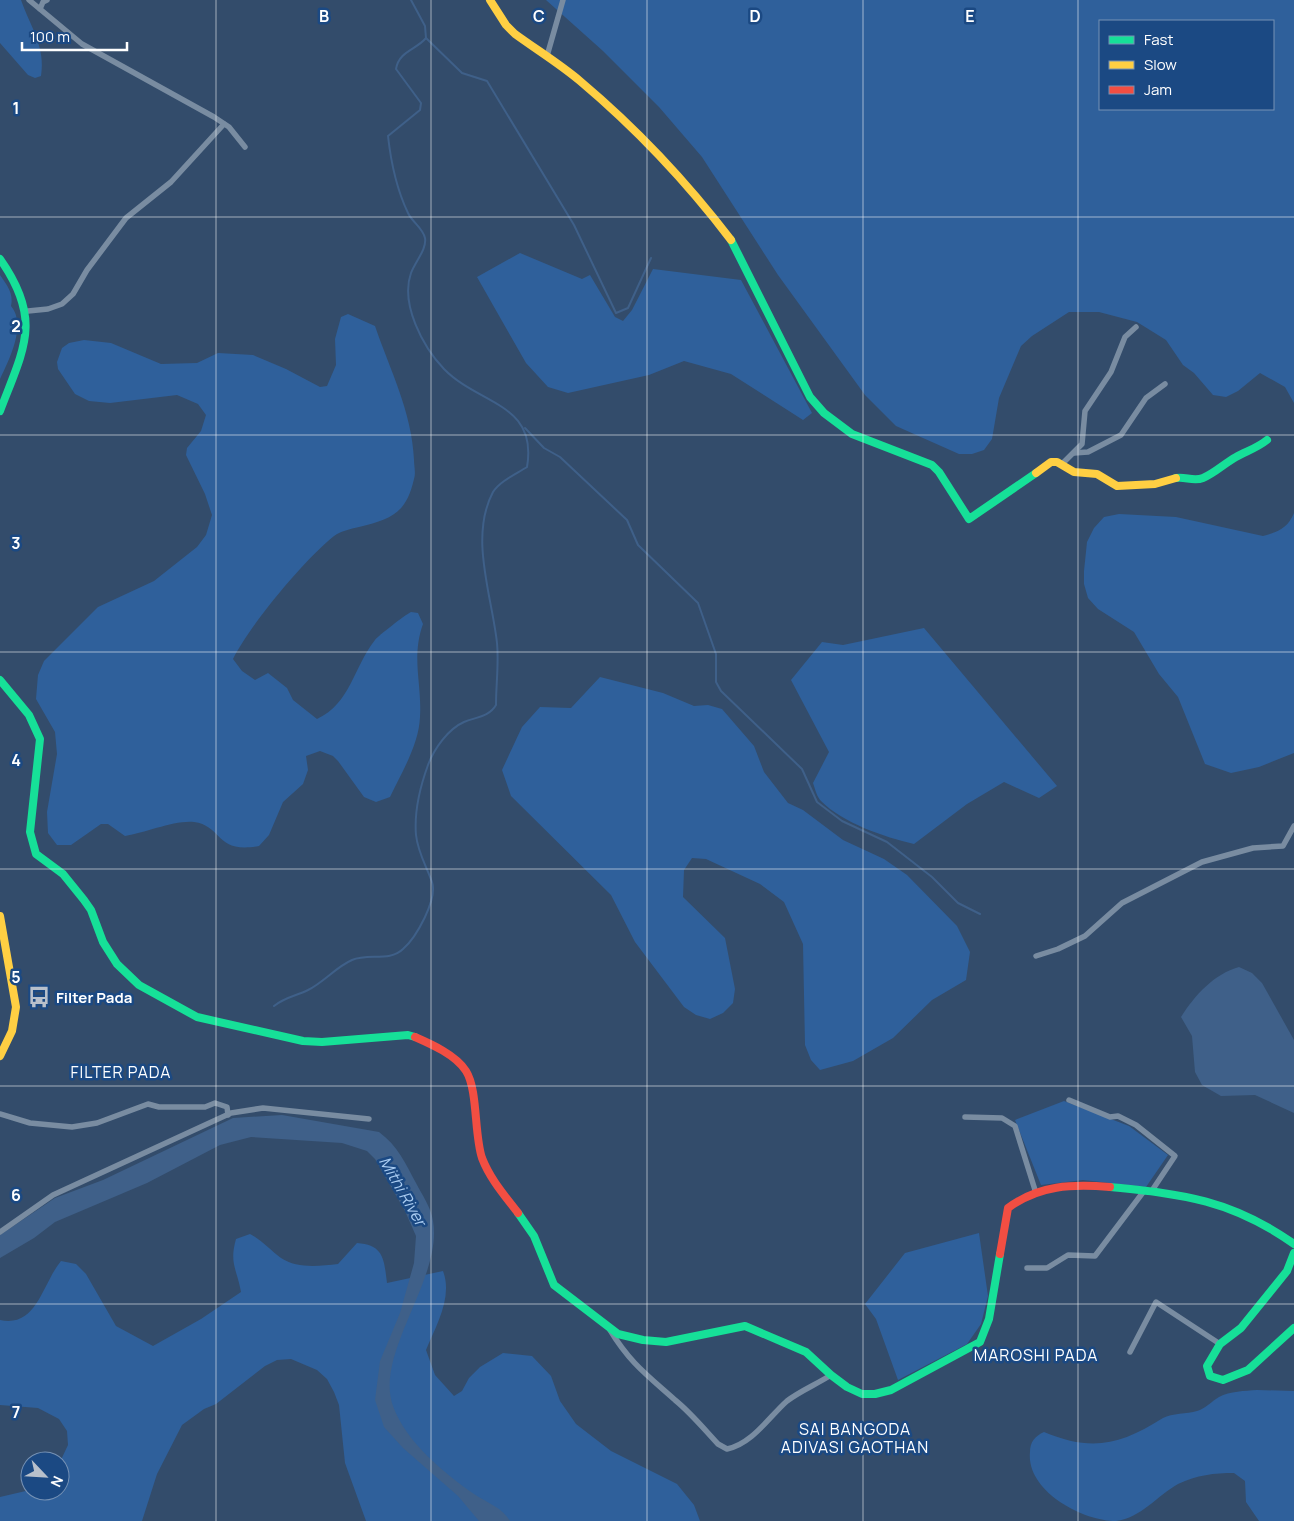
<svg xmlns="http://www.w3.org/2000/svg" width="1294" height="1521" font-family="Manrope,sans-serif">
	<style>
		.green { fill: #2f609b; fill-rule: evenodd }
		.water { fill: #3f6089 }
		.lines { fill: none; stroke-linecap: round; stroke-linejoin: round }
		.stream { stroke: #3f6089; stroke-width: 2 }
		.street { stroke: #798ca1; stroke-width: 5.5 }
		.fast { stroke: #16e098; stroke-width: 8 }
		.slow { stroke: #ffcf43; stroke-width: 8 }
		.jam { stroke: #f24e42; stroke-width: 8 }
		.grid { fill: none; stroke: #fff; stroke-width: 1; stroke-opacity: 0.55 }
		.labels { text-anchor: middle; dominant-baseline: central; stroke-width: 5; stroke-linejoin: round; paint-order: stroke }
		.poi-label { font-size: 15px; font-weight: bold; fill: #fff; stroke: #1b4983; text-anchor: start }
		.neighbourhood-label { font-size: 16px; letter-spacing: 1px; fill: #fff; stroke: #1b4983 }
		.water-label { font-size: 16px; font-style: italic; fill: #abcdf2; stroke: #1b4983 }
		.grid-label { font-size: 16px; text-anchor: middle; font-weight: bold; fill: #fff; stroke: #1b4983; stroke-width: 5; stroke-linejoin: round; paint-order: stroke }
	</style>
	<rect width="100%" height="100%" fill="#334c6b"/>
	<g class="green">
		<path d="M0,0h21c9,26 25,47 20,76l-6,2 -7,-3 -28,-32z"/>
		<path d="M546,0h748v403l-9,-16 -25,-14 -22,18 -12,6 -13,-2 -19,-22 -11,-8 -17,-25 -29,-18 -38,-10h-30l-37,24 -11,10 -22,52 -7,41 -8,11 -12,4h-13l-63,-28 -31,-31 -87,-120 -76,-118 -43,-50 -56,-56zM1100,21h173v88h-173z"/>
		<path d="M520,253l62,26 8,-4 25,42 8,4 9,-11 21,-41 88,11 71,133 -9,7 -72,-46 -47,-13 -35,14 -81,18 -20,-6 -22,-24 -49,-86z"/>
		<path d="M0,275c7,10 14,19 11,31 16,19 -2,54 -11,73z"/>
		<path d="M348,314l27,12c15,44 37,86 39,134 0,6 2,13 0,19 -8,35 -23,40 -55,48 -9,2 -18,4 -25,9 -30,24 -84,89 -101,123l9,12 13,9 13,-7 19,15 6,12 24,19c34,-16 36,-51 58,-79 3,-4 30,-25 36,-28l7,1 5,11c-12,34 -1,59 -3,93 -1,27 -18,55 -30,80l-14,5 -12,-5 -26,-36 -5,-5 -13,-5 -14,5 2,14 -5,14 -20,18 -14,33 -10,11c-44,8 -36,-20 -65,-24 -20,-2 -49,11 -69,14l-17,-12h-7l-30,21h-14l-9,-12 -1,-21 10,-58 -2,-22 -19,-33 2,-24 6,-14 54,-54 56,-26 43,-34 9,-12 6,-20 -7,-21 -19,-39 1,-7 14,-17 5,-16 -8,-11 -21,-9 -67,8 -21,-2 -14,-7 -17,-25 -1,-7 5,-14 7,-5 15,-3 27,3 50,21 36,-1 21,-10 35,2 33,14 34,18 7,-1 9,-21 -1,-26 6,-22z"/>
		<path d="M1294,513v240l-35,14 -28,6 -26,-9 -27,-67 -19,-23 -25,-42 -36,-23 -10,-11 -4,-14v-13l3,-29 7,-14 10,-11 15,-3 57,3 87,19c15,-4 25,-8 31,-23z"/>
		<path d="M924,628l133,158 -18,12 -35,-16 -37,22 -53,40c-30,-7 -71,-21 -93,-43 -4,-4 -6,-12 -8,-18l16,-31 -38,-72 31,-38 21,3z"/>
		<path d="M600,677l63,16 31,13 14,-1 14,4 32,37 10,26 24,31 15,7 40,30 41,19 23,16 50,51 13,26 -4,28 -34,20 -39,38 -40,23 -33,9 -9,-10 -6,-15 -2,-101 -19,-42 -24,-18 -54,-25 -14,-1 -8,12 -1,27 42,41 10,51 -2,14 -10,10 -13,6 -14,-4 -12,-8 -49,-65 -24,-47 -100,-99 -9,-26 20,-43 18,-20 31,1z"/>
		<path d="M1064,1101l65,25 39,29 -22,32 -63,-7 -42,5 -26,-65z"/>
		<path d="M979,1233l9,63 -7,28 -14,20 -69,36 -22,-61 -11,-15 40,-51z"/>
		<path d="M250,1234c12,6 20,16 31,24 16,11 39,8 57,6l19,-21c27,2 27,16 30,40l56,-12c10,26 -7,55 -17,79l9,25 19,21 8,-5 7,-13 11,-11 23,-14 29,3 19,20 9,25 16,23 35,27 66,33 17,21 6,16h-334l-21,-58 -6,-58 -5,-13 -7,-13 -10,-9 -26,-11 -14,1 -12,6 -49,38 -12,5 -22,16 -25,49 -15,47h-142v-24l30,-7 30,1v-29l8,-17 -1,-14 -8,-12 -21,-11 -38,-3v-85c37,8 42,-36 61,-59l15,3 10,10 30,52 37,20 48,-27 40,-27c-4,-23 -12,-28 -5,-53z"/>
		<path d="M1257,1390l37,1v130h-35l-13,-19 -1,-21 -11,-8c-20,0 -37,2 -56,11 -20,11 -37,34 -62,37 -33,0 -90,-30 -86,-69 0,-10 5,-16 14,-20 48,20 76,13 119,-14 9,-5 24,-4 34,-7 8,-2 15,-10 22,-14 11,-6 26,-6 38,-7z"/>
	</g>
	<g class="water">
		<path d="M1239,967l13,6 10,10 32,57v73l-39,-18 -34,1 -19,-11 -7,-13 -3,-36 -11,-19c14,-22 33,-43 58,-50z"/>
		<path d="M282,1115l97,17c19,14 26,31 37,51 6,12 15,24 17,38 10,58 -59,132 -40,185 13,36 51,67 81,88 12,8 29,14 36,27h-31l-21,-25 -55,-48 -19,-21 -9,-27 5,-39 20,-48 14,-50 2,-27 -11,-25 -30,-52 -8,-8 -25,-8 -91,-6 -31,8 -73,38 -92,39 -21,16 -34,20v-23l55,-37 48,-18 130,-62z"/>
	</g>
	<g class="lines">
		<g class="stream">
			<path d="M426,38l36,35 25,8 87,144 42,88 12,-5 23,-50"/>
			<path d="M525,428l19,20 16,9 67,63 11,25 60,58 18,51v28l5,9 81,78 15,33 25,19 45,21 45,35 26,26 22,11"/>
			<path d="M274,1006c11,-9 22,-10 34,-16 16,-8 28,-23 44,-30 16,-7 38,2 51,-11 13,-11 35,-50 29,-67 -6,-17 -14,-29 -16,-47 -2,-24 4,-48 12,-70 6,-16 20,-36 36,-43 12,-5 25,-5 32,-17 0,-21 3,-42 1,-62 -5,-47 -28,-106 -4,-151 7,-11 23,-18 34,-25 11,-64 -48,-62 -83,-98 -21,-22 -44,-65 -33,-96 4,-11 16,-24 14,-35 -2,-10 -13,-16 -17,-25 -12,-25 -17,-50 -20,-77l32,-26 1,-7 -25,-34c3,-18 20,-19 30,-31l-1,-12 -14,-26"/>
		</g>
		<g class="street">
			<path d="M29,0l53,44 132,73 15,10 16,20"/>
			<path d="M40,9l3,-7 4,-2"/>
			<path d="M547,56l16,-56"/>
			<path d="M28,311l20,-2 14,-5 11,-10 14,-24 39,-52 45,-36 53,-58"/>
			<path d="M1074,453l14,-1 33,-17 25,-37 19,-14"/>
			<path d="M1062,464l20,-20 3,-33 26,-39 14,-35 11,-10"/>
			<path d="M1036,956l22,-7 27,-13 37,-33 80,-41 51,-14 30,-2 11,-20"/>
			<path d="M1069,1100l41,17 8,-1 18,9 39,31 -24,36"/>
			<path d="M0,1114l30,9 42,4 25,-4 51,-19 11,3h46l10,-4 12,4 1,8"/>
			<path d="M965,1117l37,1 13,8 20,64"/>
			<path d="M0,1232l53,-37 178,-82 32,-5 106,11"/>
			<path d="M1027,1268h20l21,-13 27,1 49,-65"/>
			<path d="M610,1330c20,33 37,45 65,70 16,13 29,29 43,44l9,5c25,-5 42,-32 60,-48 13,-10 30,-17 44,-26"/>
			<path d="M1130,1352l26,-50 64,42"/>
		</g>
		<g class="fast">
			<path d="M731,240l79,157 14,16 28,21 80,31 7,7 30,47 67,-46"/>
			<path d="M0,259c43,61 24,89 0,152"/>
			<path d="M1176,478c9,-2 17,4 27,0 12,-5 22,-15 33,-21 11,-6 21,-9 31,-17"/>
			<path d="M0,680l29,35 11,24 -10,93 6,22 27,20 21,26 7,10 12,32 14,22 22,21 58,32 106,24 19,1 86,-7 7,2"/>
			<path d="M1110,1187c73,7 122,13 184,57"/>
			<path d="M518,1213l16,23 20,49 64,49 25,6 23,2 79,-16 61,26 25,23 16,12 15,7h13l16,-4 89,-48 9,-23 11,-65"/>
			<path d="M1294,1253l-7,18 -46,57 -21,16 -13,22 3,10 13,4 25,-10 46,-42"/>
		</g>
		<g class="slow">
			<path d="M490,0l16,25 9,9c22,16 45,30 65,47 57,48 106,100 151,159"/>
			<path d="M1036,473l15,-11h6l17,10 23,2 20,12 38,-2 21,-6"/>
			<path d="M0,916l16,91 -4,24 -12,25"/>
		</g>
		<g class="jam">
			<path d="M415,1037c16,7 41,18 51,34 12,19 8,63 16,87 8,21 23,38 36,55"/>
			<path d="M1000,1254l8,-46c31,-23 64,-24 102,-21"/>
		</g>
	</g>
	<path class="grid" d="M216,0v1521M431,0v1521M647,0v1521M863,0v1521M1078,0v1521M0,217h1294M0,435h1294M0,652h1294M0,869h1294M0,1086h1294M0,1304h1294"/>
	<defs>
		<g id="bus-bare" transform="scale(1.725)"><path d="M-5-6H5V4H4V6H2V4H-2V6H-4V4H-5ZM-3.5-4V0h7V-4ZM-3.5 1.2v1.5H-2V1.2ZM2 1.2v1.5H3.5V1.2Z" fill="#b8c0cb" stroke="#1b4983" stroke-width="2.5" paint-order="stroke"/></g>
	</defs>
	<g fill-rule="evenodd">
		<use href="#bus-bare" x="39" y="997"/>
	</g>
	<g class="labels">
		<g class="poi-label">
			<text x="56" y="997">Filter Pada</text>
		</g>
		<g class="neighbourhood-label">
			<text x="121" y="1072">FILTER PADA</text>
			<text x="1036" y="1355">MAROSHI PADA</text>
			<text x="855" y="1429">SAI BANGODA<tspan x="855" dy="18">ADIVASI GAOTHAN</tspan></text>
		</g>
		<g class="water-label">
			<text transform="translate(403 1191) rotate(60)">Mithi River</text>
		</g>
	</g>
	<g class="grid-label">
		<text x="324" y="22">B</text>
		<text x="539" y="22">C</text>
		<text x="755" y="22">D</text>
		<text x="970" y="22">E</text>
		<text x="16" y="114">1</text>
		<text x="16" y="332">2</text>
		<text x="16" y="549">3</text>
		<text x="16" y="766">4</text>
		<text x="16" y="983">5</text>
		<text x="16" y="1201">6</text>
		<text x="16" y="1418">7</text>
	</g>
	<rect x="1099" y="20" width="175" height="90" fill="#1b4983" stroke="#7692b5"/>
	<rect x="1109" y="36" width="25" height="8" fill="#16e098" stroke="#7692b5"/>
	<text x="1144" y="45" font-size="15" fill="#ffffff">Fast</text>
	<rect x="1109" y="61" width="25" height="8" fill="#ffcf43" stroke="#7692b5"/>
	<text x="1144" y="70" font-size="15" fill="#ffffff">Slow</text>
	<rect x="1109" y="86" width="25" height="8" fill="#f24e42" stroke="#7692b5"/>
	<text x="1144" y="95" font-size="15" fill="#ffffff">Jam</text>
	<g transform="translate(45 1476) rotate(115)"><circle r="24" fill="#1b4983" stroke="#7692b5"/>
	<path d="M0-4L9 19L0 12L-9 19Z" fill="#b8c0cb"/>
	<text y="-8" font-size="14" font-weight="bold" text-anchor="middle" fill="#ffffff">N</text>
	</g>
	<path d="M22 42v8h105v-8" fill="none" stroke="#ffffff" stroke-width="2.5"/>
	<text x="30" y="42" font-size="15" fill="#ffffff" stroke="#1b4983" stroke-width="4" paint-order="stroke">100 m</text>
</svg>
